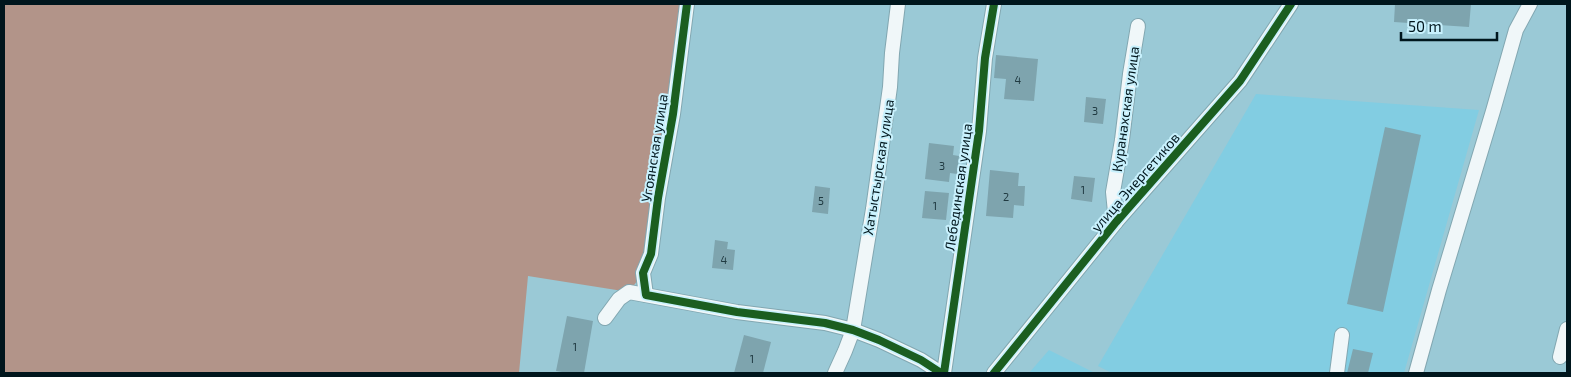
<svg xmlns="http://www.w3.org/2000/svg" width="1571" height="377" font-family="'Exo 2',sans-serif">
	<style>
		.built { fill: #82cde2 }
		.forest { fill: #b29489 }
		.building { fill: #7ea4ae }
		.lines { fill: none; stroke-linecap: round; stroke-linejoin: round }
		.minor-casing { stroke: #82a7b1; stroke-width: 16 }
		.minor { stroke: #f0f7f9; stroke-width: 14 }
		.cycleway-casing { stroke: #c8f1fd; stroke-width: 11 }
		.cycleway { stroke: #1b5e20; stroke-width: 8 }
		.labels { text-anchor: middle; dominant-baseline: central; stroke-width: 4; stroke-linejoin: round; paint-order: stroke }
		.number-label { font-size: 11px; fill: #203a41 }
		.street-label { font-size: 14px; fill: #00161d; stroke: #c8f1fd }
	</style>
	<rect width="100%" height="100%" fill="#9ac9d6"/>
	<g class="built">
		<path d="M1256,94l223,16 -75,263h-292l-14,-7z"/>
		<path d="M1049,350l46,23h-66z"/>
	</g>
	<path class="forest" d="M4,4h683l-44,269 -14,19 -101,-16 -9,97h-515z"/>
	<g class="building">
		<path d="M1395,4h76l-2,23 -75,-5z"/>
		<path d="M996,55l42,4 -4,42 -30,-2 2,-20 -12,-1z"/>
		<path d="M1086,97l20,2 -3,25 -19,-2z"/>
		<path d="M1385,127l36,8 -38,177 -36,-8z"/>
		<path d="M929,143l25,3 -1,9 6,1 -2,18 -7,-1 -1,9 -24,-3z"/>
		<path d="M990,170l29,3 -1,13h7l-1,20 -10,-1 -1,13 -27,-2z"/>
		<path d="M1074,176l21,2 -3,24 -21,-3z"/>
		<path d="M815,186l15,2 -2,26 -16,-2z"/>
		<path d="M925,191l24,2 -3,27 -24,-2z"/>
		<path d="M715,240l13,2 -1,7 8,1 -2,20 -21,-2z"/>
		<path d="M567,316l26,5 -9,52h-16l-12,-2z"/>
		<path d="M744,335l27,7 -8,31h-29z"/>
		<path d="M1353,349l20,4 -5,20h-21z"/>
	</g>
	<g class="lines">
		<g class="minor-casing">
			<g id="minor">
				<path d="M1116,222l-3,-30 9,-52 8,-66 8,-48"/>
				<path d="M646,295l-3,-22 8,-19 7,-56 15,-84 14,-110"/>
				<path d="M605,318l14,-19 10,-7 108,20 88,11 28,7 26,10 42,20 20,13"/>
				<path d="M1560,357l7,-28"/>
				<path d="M835,373l10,-22 8,-21 20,-121 17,-122 2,-34 6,-49"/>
				<path d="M944,373l35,-242 6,-73 9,-54"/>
				<path d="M994,373l122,-151 124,-141 51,-77"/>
				<path d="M1337,373l5,-38"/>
				<path d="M1416,373l23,-83 54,-179 23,-81 14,-26"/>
			</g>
		</g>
		<use href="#minor" class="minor"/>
		<g class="cycleway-casing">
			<g id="cycleway">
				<path d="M687,4l-14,110 -15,84 -7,56 -8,19 3,22 91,17 88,11 28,7 26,10 42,20 20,13"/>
				<path d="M944,373l35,-242 6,-73 9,-54"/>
				<path d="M994,373l122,-151 124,-141 51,-77"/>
			</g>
		</g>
		<use href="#cycleway" class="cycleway"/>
	</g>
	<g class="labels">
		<g class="number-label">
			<text x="1018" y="79">4</text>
			<text x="1095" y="110">3</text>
			<text x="942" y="165">3</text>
			<text x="1083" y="189">1</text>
			<text x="1006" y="196">2</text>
			<text x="821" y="200">5</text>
			<text x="935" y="205">1</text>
			<text x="724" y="259">4</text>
			<text x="575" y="346">1</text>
			<text x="752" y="358">1</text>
		</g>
		<g class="street-label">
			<text transform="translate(1125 109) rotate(-82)">Куранахская улица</text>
			<text transform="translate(654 148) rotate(-81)">Угоянская улица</text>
			<text transform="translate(878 167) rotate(-81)">Хатыстырская улица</text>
			<text transform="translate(1135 182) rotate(-49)">улица Энергетиков</text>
			<text transform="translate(958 187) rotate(-82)">Лебединская улица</text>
		</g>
	</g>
	<rect width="1571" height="377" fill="none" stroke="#00161d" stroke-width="10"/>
	<path d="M1401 32v8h96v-8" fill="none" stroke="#00161d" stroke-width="2.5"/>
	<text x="1408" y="32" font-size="15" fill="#00161d" stroke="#c8f1fd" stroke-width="4" paint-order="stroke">50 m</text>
</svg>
